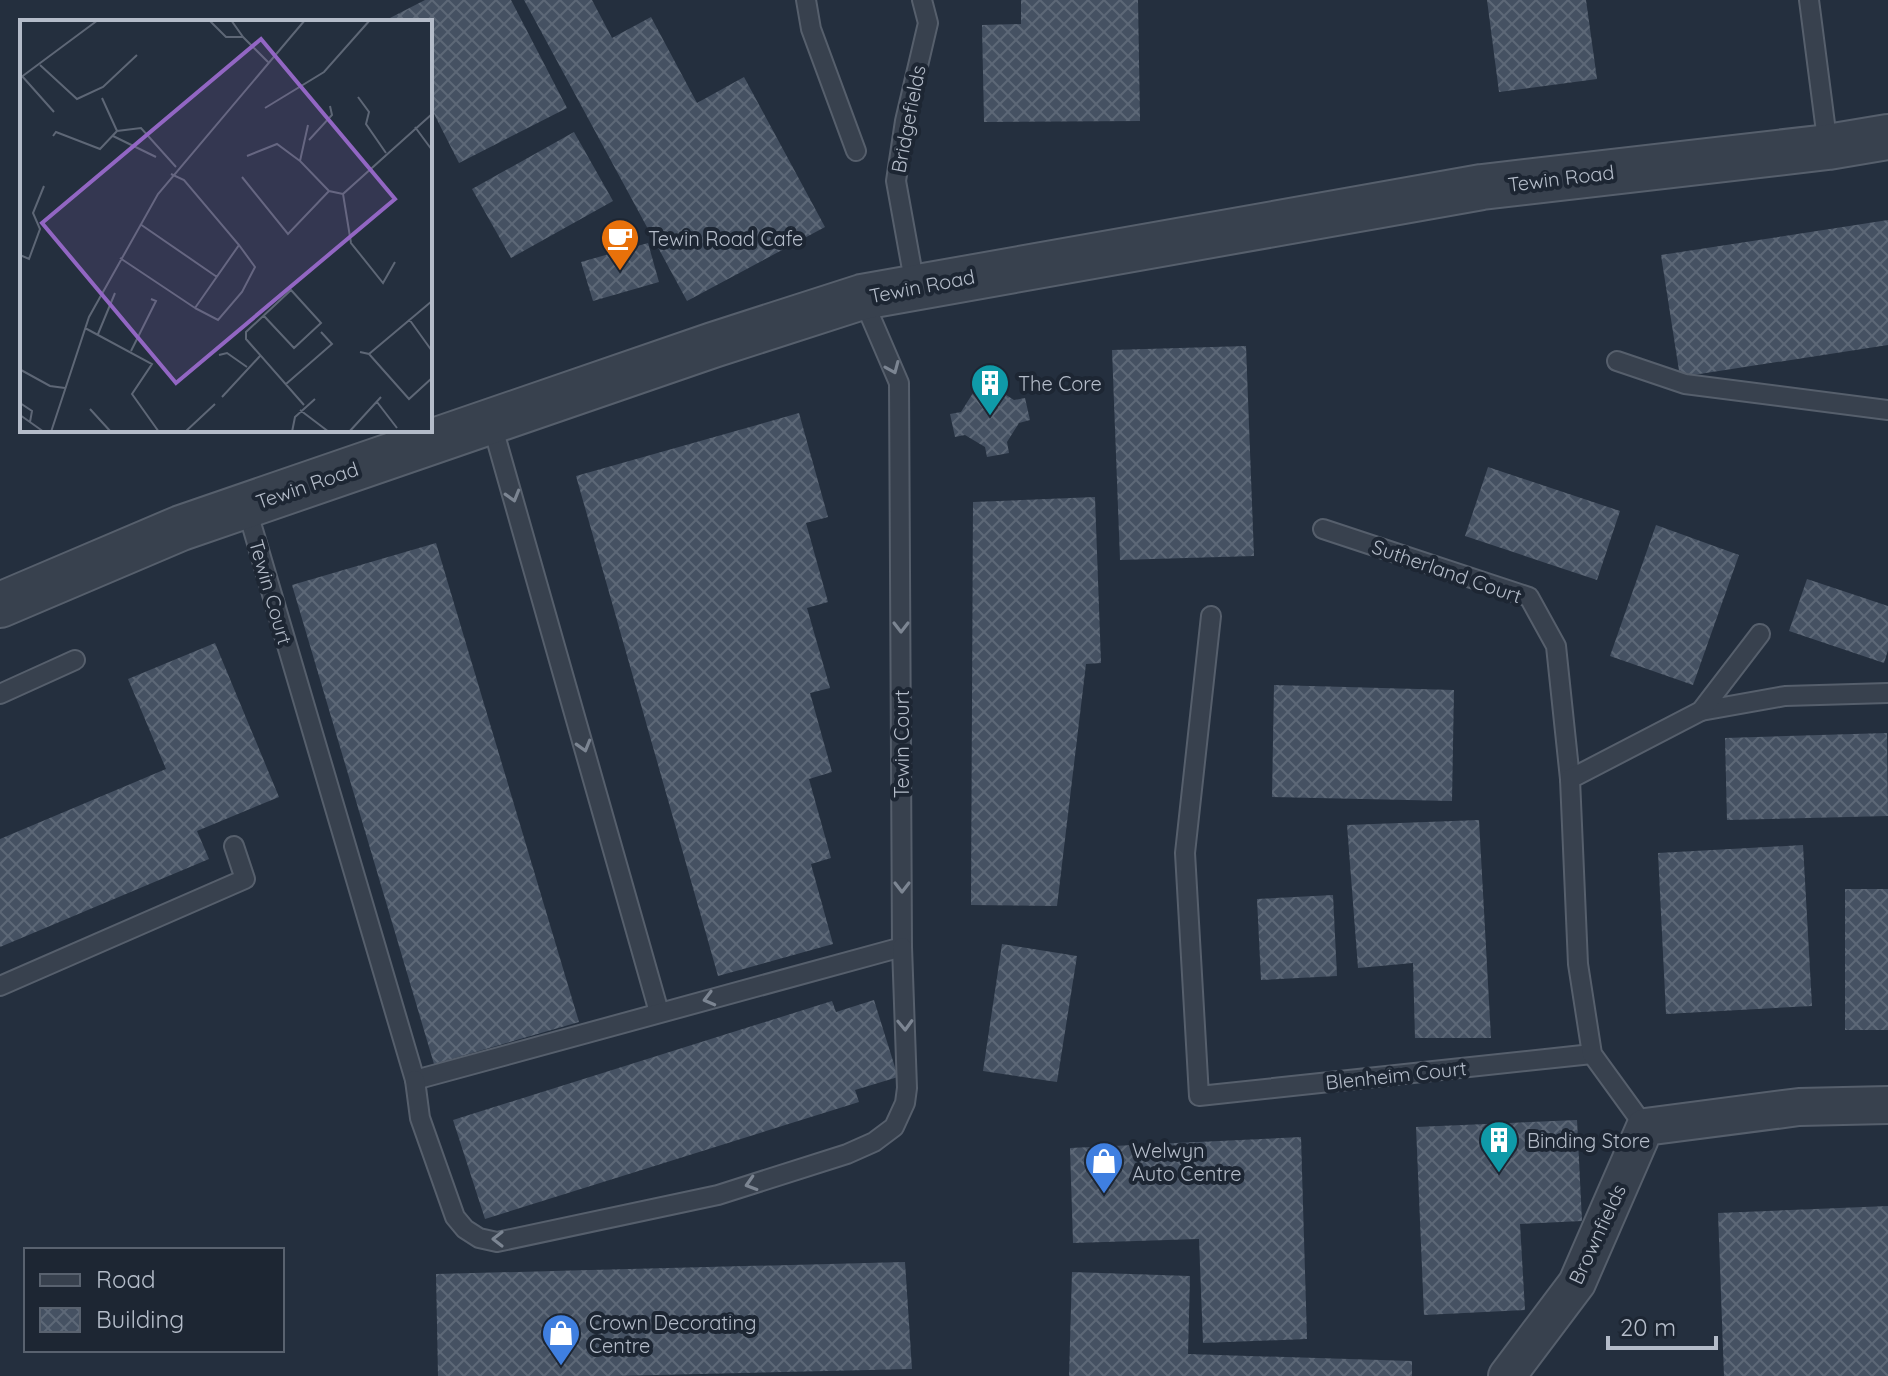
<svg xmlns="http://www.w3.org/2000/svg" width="1888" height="1376" font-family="Quicksand,sans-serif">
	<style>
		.building { fill: url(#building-cross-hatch) }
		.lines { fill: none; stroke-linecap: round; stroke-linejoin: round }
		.service-casing { stroke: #565f6c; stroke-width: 22 }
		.minor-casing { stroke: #565f6c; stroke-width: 40 }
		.tertiary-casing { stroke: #565f6c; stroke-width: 48 }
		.service { stroke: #38414e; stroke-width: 18 }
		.minor { stroke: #38414e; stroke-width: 36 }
		.tertiary { stroke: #38414e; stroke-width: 44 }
		.oneway { stroke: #7c8592 }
		.labels { text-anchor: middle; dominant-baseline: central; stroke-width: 8; stroke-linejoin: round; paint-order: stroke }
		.street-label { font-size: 20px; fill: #b4bcc9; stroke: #1d2633 }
		.poi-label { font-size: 20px; fill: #b4bcc9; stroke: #1d2633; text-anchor: start }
		.inset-road { fill: none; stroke: #5e6776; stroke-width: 2 }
		.view { fill: #9266c3; fill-opacity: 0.15; stroke: #9266c3; stroke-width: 4 }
		.inset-edge { fill: none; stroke: #b4bcc9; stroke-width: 4 }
	</style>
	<defs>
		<pattern id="building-cross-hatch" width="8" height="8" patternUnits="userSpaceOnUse" patternTransform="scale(2)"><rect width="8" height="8" fill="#455162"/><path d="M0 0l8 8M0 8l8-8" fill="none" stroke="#5d6877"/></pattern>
	</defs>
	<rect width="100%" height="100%" fill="#242f3e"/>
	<g class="building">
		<path d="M425,0h86l56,108 -108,55 -29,-57v-84h-43l-1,-2z"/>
		<path d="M524,0h68l20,38 39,-21 46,86 47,-26 81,150 -138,74z"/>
		<path d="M1021,0h117l2,121 -156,1 -2,-97 39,-1z"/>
		<path d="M1487,0h99l11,79 -98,13z"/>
		<path d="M574,132l39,69 -102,57 -39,-69z"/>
		<path d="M1888,220v125l-208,32 -19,-122z"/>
		<path d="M648,243l11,39 -66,19 -12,-39z"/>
		<path d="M1246,346l8,210 -134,4 -8,-210z"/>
		<path d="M992,377l3,11 19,12 11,-2 5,22 -11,3 -12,19 2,11 -22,4 -2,-10 -20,-12 -10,2 -5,-23 11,-2 12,-19 -3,-11z"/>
		<path d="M799,413l29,104 -22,6 22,79 -21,6 23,80 -20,5 22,79 -23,7 22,79 -20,6 22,80 -115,32 -142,-500z"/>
		<path d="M1488,467l132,44 -23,69 -132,-44z"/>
		<path d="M1095,497l6,166 -15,1 -29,242 -86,-1 2,-403z"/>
		<path d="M1656,525l83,30 -46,130 -83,-29z"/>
		<path d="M436,543l143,479 -145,42 -142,-479z"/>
		<path d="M1807,579l81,27v44l-4,13 -95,-32z"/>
		<path d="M215,643l64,154 -82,34 12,28 -209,88v-108l166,-70 -38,-90z"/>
		<path d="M1274,685l180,5 -2,111 -180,-4z"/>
		<path d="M1887,733l1,83 -161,4 -2,-82z"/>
		<path d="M1479,820l12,218h-76l-2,-75 -55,5 -11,-143z"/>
		<path d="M1803,845l9,161 -146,8 -8,-161z"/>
		<rect x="1845" y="889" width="43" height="141"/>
		<path d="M1333,895l4,81 -76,4 -4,-81z"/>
		<path d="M1002,944l75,12 -20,126 -74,-11z"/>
		<path d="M874,1000l24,77 -43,13 4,12 -374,117 -32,-99 379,-119 4,11z"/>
		<path d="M1577,1120l5,101 -62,3 5,86 -101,5 -8,-188z"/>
		<path d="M1301,1137l6,202 -104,4 -4,-104 -126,4 -3,-95z"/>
		<path d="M1888,1206v170h-164l-6,-163z"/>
		<path d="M905,1262l7,107 -298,7h-176l-2,-102z"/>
		<path d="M1072,1272l118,4 -2,78 224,7v15h-343z"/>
	</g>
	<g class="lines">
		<g class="service-casing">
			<g id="service">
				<path d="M806,0l5,29 45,122"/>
				<path d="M1809,0l19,147"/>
				<path d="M915,286l-19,-105 9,-60 23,-98 -6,-23"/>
				<path d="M1617,361l68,23 203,26"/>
				<path d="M491,421l168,591"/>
				<path d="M246,506l169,574 487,-133 -3,-564 -37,-86"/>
				<path d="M1323,529l206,68 27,49 14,133"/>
				<path d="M1211,616l-26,237 14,243 393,-42"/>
				<path d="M0,694l75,-34"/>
				<path d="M1701,711l84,-15 103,-3"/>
				<path d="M0,986l245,-107 -11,-33"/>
				<path d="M415,1080l5,38 35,99 10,12 14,9 18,4 221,-47 129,-41 27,-12 20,-15 11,-24 2,-15 -5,-141"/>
				<path d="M1645,1127l-53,-73 -14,-90 -8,-185 131,-68 59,-77"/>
			</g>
		</g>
		<g class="minor-casing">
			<path id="minor" d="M1507,1376l70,-93 68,-156 154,-20 89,-2"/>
		</g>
		<g class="tertiary-casing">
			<path id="tertiary" d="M0,605l181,-77 532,-183 149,-48 620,-110 346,-40 60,-10"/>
		</g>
		<use href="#service" class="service"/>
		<use href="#minor" class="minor"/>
		<use href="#tertiary" class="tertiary"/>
	</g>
	<defs><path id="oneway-chevron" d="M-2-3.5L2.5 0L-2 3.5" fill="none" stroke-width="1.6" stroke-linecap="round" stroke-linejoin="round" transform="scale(2)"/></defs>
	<g class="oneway">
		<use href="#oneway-chevron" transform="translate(893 368) rotate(67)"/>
		<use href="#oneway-chevron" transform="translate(513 496) rotate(74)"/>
		<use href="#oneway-chevron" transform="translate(901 627) rotate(90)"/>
		<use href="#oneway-chevron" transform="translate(584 746) rotate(74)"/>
		<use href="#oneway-chevron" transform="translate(902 887) rotate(90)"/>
		<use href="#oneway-chevron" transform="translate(709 999) rotate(165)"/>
		<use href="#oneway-chevron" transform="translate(905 1025) rotate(88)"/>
		<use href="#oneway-chevron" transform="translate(751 1184) rotate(163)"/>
		<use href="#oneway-chevron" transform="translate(498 1239) rotate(-180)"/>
	</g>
	<defs>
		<g id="cafe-pin" transform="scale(2)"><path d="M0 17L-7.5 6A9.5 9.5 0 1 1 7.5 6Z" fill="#e8710a" stroke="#1d2633"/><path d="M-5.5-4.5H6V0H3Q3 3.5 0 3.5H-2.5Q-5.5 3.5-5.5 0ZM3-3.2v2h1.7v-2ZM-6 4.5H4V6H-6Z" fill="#fff"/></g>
		<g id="building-pin" transform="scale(2)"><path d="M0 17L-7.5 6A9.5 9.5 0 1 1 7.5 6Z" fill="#0f9aa8" stroke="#1d2633"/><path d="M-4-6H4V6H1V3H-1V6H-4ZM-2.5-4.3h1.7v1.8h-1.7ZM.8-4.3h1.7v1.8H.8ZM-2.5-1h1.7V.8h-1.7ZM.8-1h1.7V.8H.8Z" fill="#fff"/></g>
		<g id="shop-pin" transform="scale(2)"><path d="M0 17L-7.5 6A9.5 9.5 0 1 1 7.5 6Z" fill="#3f7fe0" stroke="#1d2633"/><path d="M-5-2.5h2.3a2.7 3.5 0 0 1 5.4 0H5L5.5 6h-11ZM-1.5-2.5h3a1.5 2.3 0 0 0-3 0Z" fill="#fff"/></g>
	</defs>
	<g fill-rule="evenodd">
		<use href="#cafe-pin" x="620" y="238"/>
		<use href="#building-pin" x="990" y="383"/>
		<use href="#building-pin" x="1499" y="1140"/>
		<use href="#shop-pin" x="1104" y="1161"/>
		<use href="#shop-pin" x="561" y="1333"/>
	</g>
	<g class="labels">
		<g class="street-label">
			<text transform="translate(908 119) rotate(-79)">Bridgefields</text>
			<text transform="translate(1561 178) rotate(-7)">Tewin Road</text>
			<text transform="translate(922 286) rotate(-11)">Tewin Road</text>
			<text transform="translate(307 485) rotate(-19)">Tewin Road</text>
			<text transform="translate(1447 571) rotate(19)">Sutherland Court</text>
			<text transform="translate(271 592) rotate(74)">Tewin Court</text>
			<text transform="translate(901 744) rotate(-90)">Tewin Court</text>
			<text transform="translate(1396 1075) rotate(-6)">Blenheim Court</text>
			<text transform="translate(1597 1234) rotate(-65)">Brownfields</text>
		</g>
		<g class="poi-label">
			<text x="648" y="238">Tewin Road Cafe</text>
			<text x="1018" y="383">The Core</text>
			<text x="1527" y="1140">Binding Store</text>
			<text x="1132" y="1150">Welwyn<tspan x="1132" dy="23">Auto Centre</tspan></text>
			<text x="589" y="1322">Crown Decorating<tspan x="589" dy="23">Centre</tspan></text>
		</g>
	</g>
	<g transform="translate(20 20)">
		<rect width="412" height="412" fill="#242f3e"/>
		<path class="inset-road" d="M189,0l17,17h17l-12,-17M223,17l25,25M20,45l37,34 26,-12 34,-32M2,56l32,36M0,58l78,-58M338,77l11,15 -3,12 20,29M82,78l15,33M245,88l59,-36 46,-52M288,105l-8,36 29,30 14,3M395,107l17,23M33,116l3,-4 44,17 17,-18 24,-3 35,39M93,116l43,21M289,120l23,-25 -2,-9M227,136l30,-12 23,17M222,157l46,57 41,-43M120,204l77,53M0,235l9,4 11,-30 -7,-16 11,-27M100,238l75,50 44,-63 -55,-65 -13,-6M375,242l-12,21 -32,-40 -8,-49 89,-80M175,288l23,12 24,-28 13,-25 -16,-22M244,296l30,32 27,-25 -30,-33 -45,42v7l58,66M389,299l23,32M65,308l67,36 -20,30 27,38M78,314l17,-41M111,331l25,-50 -5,-2M340,332l9,2 40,45 23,-21M349,334l63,-53M199,335l8,-2 20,14M1,350l29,16 15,2M266,364l46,-40 -11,-12M202,377l38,-41M357,382l20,26M0,383l12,8 -2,11M70,389l21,23M280,390l29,22M0,395l24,17M31,412l38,-115 69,-123 147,-174M165,412l30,-28M272,412l3,-15 20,-18M329,412l32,-35"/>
		<path class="view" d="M241,19l134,160 -219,184 -134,-160z"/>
		<rect width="412" height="412" class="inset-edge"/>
	</g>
	<rect x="24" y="1248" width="260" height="104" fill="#1d2633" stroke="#59626f" stroke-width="2"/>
	<rect x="40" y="1274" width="40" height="12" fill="#38414e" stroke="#59626f" stroke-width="2"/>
	<text x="96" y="1288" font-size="24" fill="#b4bcc9">Road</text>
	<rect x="40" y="1308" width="40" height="24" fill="url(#building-cross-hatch)" stroke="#59626f" stroke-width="2"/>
	<text x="96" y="1328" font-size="24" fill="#b4bcc9">Building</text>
	<path d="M1608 1336v12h108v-12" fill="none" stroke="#b4bcc9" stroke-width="4"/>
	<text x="1620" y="1336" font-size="24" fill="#b4bcc9" stroke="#1d2633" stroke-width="6" paint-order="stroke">20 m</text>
</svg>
